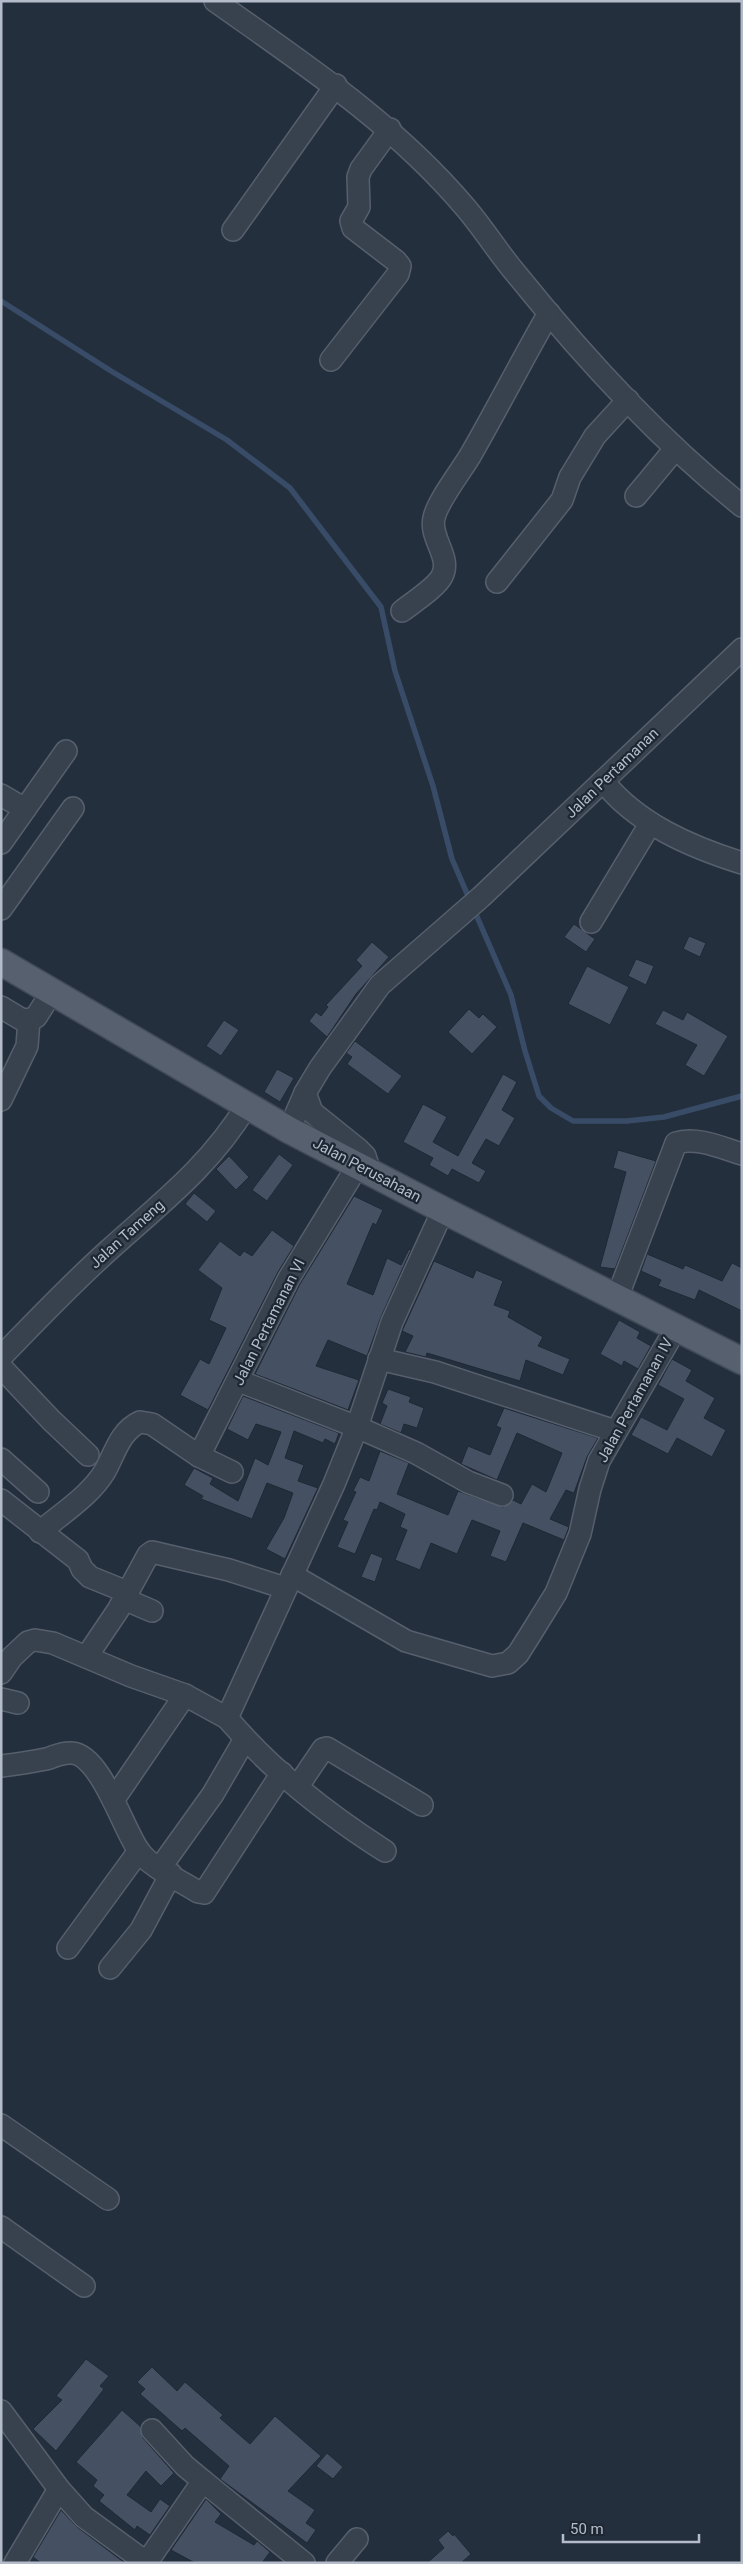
<svg xmlns="http://www.w3.org/2000/svg" width="743" height="2564" font-family="Roboto,sans-serif">
	<style>
		.lines { fill: none; stroke-linecap: round; stroke-linejoin: round }
		.stream { stroke: #394c67; stroke-width: 5.5 }
		.building { fill: #455162; stroke: #1f2835 }
		.minor-casing { stroke: #565f6c; stroke-width: 24 }
		.major-casing { stroke: #414a57; stroke-width: 29 }
		.minor { stroke: #38414e; stroke-width: 21 }
		.major { stroke: #56606e; stroke-width: 26 }
		.labels { text-anchor: middle; dominant-baseline: central; stroke-width: 4.5; stroke-linejoin: round; paint-order: stroke }
		.street-label { font-size: 15px; fill: #b4bcc9; stroke: #1d2633 }
	</style>
	<rect width="100%" height="100%" fill="#242f3e"/>
	<g class="lines">
		<path class="stream" d="M1,301l110,70 116,69 63,48 91,119 14,64 38,115 19,73 59,136 14,56 14,45 12,12 22,13h54l37,-4 78,-21"/>
	</g>
	<g class="building">
		<path d="M574,924l21,15 -9,13 -22,-15z"/>
		<path d="M689,936l17,7 -6,14 -17,-8z"/>
		<path d="M372,942l17,15 -33,37 -29,43 -18,-16 7,-9 5,4 7,-9 -2,-2 36,-39 -6,-6z"/>
		<path d="M636,959l18,7 -8,19 -18,-9z"/>
		<path d="M587,966l42,21 -19,38 -42,-21z"/>
		<path d="M469,1009l10,9 4,-4 14,13 -25,27 -24,-22z"/>
		<path d="M663,1010l20,10 4,-8 41,24 -24,40 -19,-11 12,-20 -42,-21z"/>
		<path d="M224,1020l15,10 -18,26 -15,-10z"/>
		<path d="M355,1041l47,35 -14,18 -41,-30 5,-7 -6,-4z"/>
		<path d="M277,1069l17,9 -14,24 -16,-10z"/>
		<path d="M503,1074l14,8 -15,28 13,8 -16,28 -13,-7 -14,24 14,8 -7,12 -27,-14 -4,7 -19,-11 4,-7 -30,-16 20,-38 24,13 -14,25 25,14z"/>
		<path d="M618,1150l38,11 -41,108 -15,-2 26,-95 -13,-4z"/>
		<path d="M279,1154l14,11 -26,36 -15,-11z"/>
		<path d="M229,1156l20,21 -13,13 -20,-21z"/>
		<path d="M194,1193l22,18 -9,11 -22,-18z"/>
		<path d="M354,1196l29,14 -7,15 -3,-2 -26,61 26,11 14,-37 14,7 8,-16 2,1 -30,67 -14,39 -39,-16 -12,26 43,14 -11,30 -93,-36 45,-90z"/>
		<path d="M272,1230l22,16 -16,26 -70,138 -28,-15 20,-36 9,5 17,-36 -17,-8 13,-32 -24,-18 22,-29 20,15 4,-5 8,5z"/>
		<path d="M647,1254l36,15 2,-4 37,16 10,-18 10,5v43l-43,-21 -4,10 -37,-14 3,-6 -20,-9z"/>
		<path d="M434,1261l39,17 3,-8 27,11 -9,24 16,6 -2,6 35,20 -5,9 32,13 -7,16 -37,-15 -6,21 -93,-28 -1,4 -21,-5 8,-16 -11,-5z"/>
		<path d="M619,1320l21,12 -3,6 14,8 -13,23 -14,-8 -2,5 -22,-12z"/>
		<path d="M672,1359l20,11 -6,11 29,17 -11,20 22,12 -14,27 -35,-19 -9,16 -37,-19 10,-18 26,13 17,-31 -26,-14z"/>
		<path d="M388,1389l23,8 -2,5 15,6 -7,20 -13,-4 -3,9 -21,-9 7,-18 -5,-3z"/>
		<path d="M243,1396l96,37 -4,11 -10,-5 -2,4 -29,-12 -9,27 19,7 -6,16 20,7 -33,71 -19,-10 18,-31 9,-25 -26,-10 -15,36 -51,-20 2,-3 -19,-11 10,-17 19,10 -3,6 28,17 17,-43 13,7 13,-33 -25,-8 -8,16 -21,-11z"/>
		<path d="M504,1408l94,30 -11,19 -13,36 -8,-3 -16,29 19,8 -5,13 -41,-17 -17,39 -16,-6 10,-25 -28,-11 -15,34 -26,-11 -11,27 -25,-10 12,-30 -7,-3 5,-13 -25,-12 -3,8 -3,-1 -19,45 -18,-7 11,-25 -5,-2 13,-28 -3,-1 7,-14 9,4 11,-30 29,12 -12,31 51,21 10,-24 45,16 10,-7 8,4 11,-20 14,8 16,-39 -45,-20 -20,47 -36,-16 7,-18 22,9 11,-27 -5,-2z"/>
		<path d="M371,1553l12,5 -8,24 -14,-5z"/>
		<path d="M86,2359l23,17 -9,10 4,3 -48,62 -23,-22 29,-29 -6,-4z"/>
		<path d="M152,2367l25,24 8,-9 38,33 -3,3 30,26 25,-28 46,40 -33,35 27,19 -9,13 10,7 -9,13 -87,-64 9,-13 -44,-38 -3,3 -42,-37 5,-5 -8,-7z"/>
		<path d="M122,2410l18,16 3,12 31,35 -13,13 -15,-15 -19,24 24,17 9,-13 10,7 -20,29 -13,-9 -2,4 -36,-29 5,-6 -11,-9 4,-6 -21,-18z"/>
		<path d="M327,2453l16,14 -10,12 -17,-13z"/>
		<path d="M206,2499l15,15 -6,8 39,23 3,-4 13,11 -8,11h-67l-24,-13z"/>
		<path d="M61,2510l16,17 48,36h-84l-8,-6z"/>
		<path d="M448,2531l5,5 1,-2 17,20 -10,9h-34l17,-15 -6,-8z"/>
	</g>
	<g class="lines">
		<g class="minor-casing">
			<g id="minor">
				<path d="M215,1c89,63 179,122 250,206 19,22 34,47 53,69 67,83 140,163 224,230"/>
				<path d="M233,230l103,-145"/>
				<path d="M331,360l67,-86 2,-8 -4,-5 -43,-33 -2,-7 8,-14 -1,-30 3,-8 29,-40"/>
				<path d="M636,496l39,-47"/>
				<path d="M497,582l65,-82 8,-23 25,-41 33,-36"/>
				<path d="M402,611c10,-8 35,-24 40,-35 10,-19 -13,-38 -8,-58 3,-16 27,-47 36,-62 27,-47 52,-96 79,-143"/>
				<path d="M603,781c34,43 88,66 139,82"/>
				<path d="M1,795l24,14"/>
				<path d="M1,843l65,-92"/>
				<path d="M1,909l72,-101"/>
				<path d="M591,922l59,-98"/>
				<path d="M1,1007l20,12 8,1 7,-3 16,-25"/>
				<path d="M305,1093l7,19 46,37 7,7 5,16"/>
				<path d="M1,1100l26,-54 2,-26"/>
				<path d="M289,1130l16,-37 15,-25 60,-83 101,-88 261,-248"/>
				<path d="M617,1298l59,-155c20,-7 46,5 66,11"/>
				<path d="M1,1357c36,-37 70,-73 108,-107 52,-47 101,-84 138,-145"/>
				<path d="M379,1359l56,13 180,59"/>
				<path d="M1,1367l50,53 37,35"/>
				<path d="M239,1381l118,46 59,26 52,29 34,13"/>
				<path d="M199,1456l90,-178 69,-113"/>
				<path d="M1,1459l37,33"/>
				<path d="M1,1500l77,60 4,9 8,8 37,15"/>
				<path d="M40,1532c22,-19 50,-36 65,-61 10,-18 15,-40 35,-49l12,2 47,32 33,16"/>
				<path d="M292,1575l114,66 86,25 16,-3 10,-9 12,-19 26,-42 24,-59 10,-45 9,-28 77,-133"/>
				<path d="M124,1599l28,12"/>
				<path d="M87,1656l31,-46 30,-55 4,-3 77,18 56,18"/>
				<path d="M1,1673l11,-16 16,-15 7,-2 18,3 78,33 54,19 42,23 107,-234 23,-57 35,-105 51,-112"/>
				<path d="M1,1699l17,4"/>
				<path d="M227,1718c44,52 100,96 158,133"/>
				<path d="M1,1766c16,-2 30,-4 45,-7 10,-3 16,-7 26,-6 29,2 52,78 67,98 11,16 42,30 59,41l6,1 78,-120"/>
				<path d="M298,1786l25,-37 4,-1 95,57"/>
				<path d="M114,1799l71,-104"/>
				<path d="M160,1868l53,-74 32,-55"/>
				<path d="M68,1948l71,-97"/>
				<path d="M110,1968l31,-38 30,-56"/>
				<path d="M1,2125l107,74"/>
				<path d="M1,2227l83,59"/>
				<path d="M1,2411l58,78 25,28 63,46"/>
				<path d="M152,2430l33,36 18,15"/>
				<path d="M147,2562l56,-81 101,82"/>
				<path d="M15,2563l44,-74"/>
				<path d="M337,2563l20,-24"/>
			</g>
		</g>
		<g class="major-casing">
			<path id="major" d="M1,962l288,168 154,80 299,151"/>
		</g>
		<use href="#minor" class="minor"/>
		<use href="#major" class="major"/>
	</g>
	<g class="labels">
		<g class="street-label">
			<text transform="translate(612 773) rotate(-44)">Jalan Pertamanan</text>
			<text transform="translate(367 1170) rotate(28)">Jalan Perusahaan</text>
			<text transform="translate(127 1234) rotate(-42)">Jalan Tameng</text>
			<text transform="translate(269 1322) rotate(-63)">Jalan Pertamanan VI</text>
			<text transform="translate(635 1400) rotate(-61)">Jalan Pertamanan IV</text>
		</g>
	</g>
	<rect width="743" height="2564" fill="none" stroke="#b4bcc9" stroke-width="5"/>
	<path d="M563 2534v8h136v-8" fill="none" stroke="#b4bcc9" stroke-width="2.5"/>
	<text x="570" y="2534" font-size="15" fill="#b4bcc9" stroke="#1d2633" stroke-width="4" paint-order="stroke">50 m</text>
</svg>
